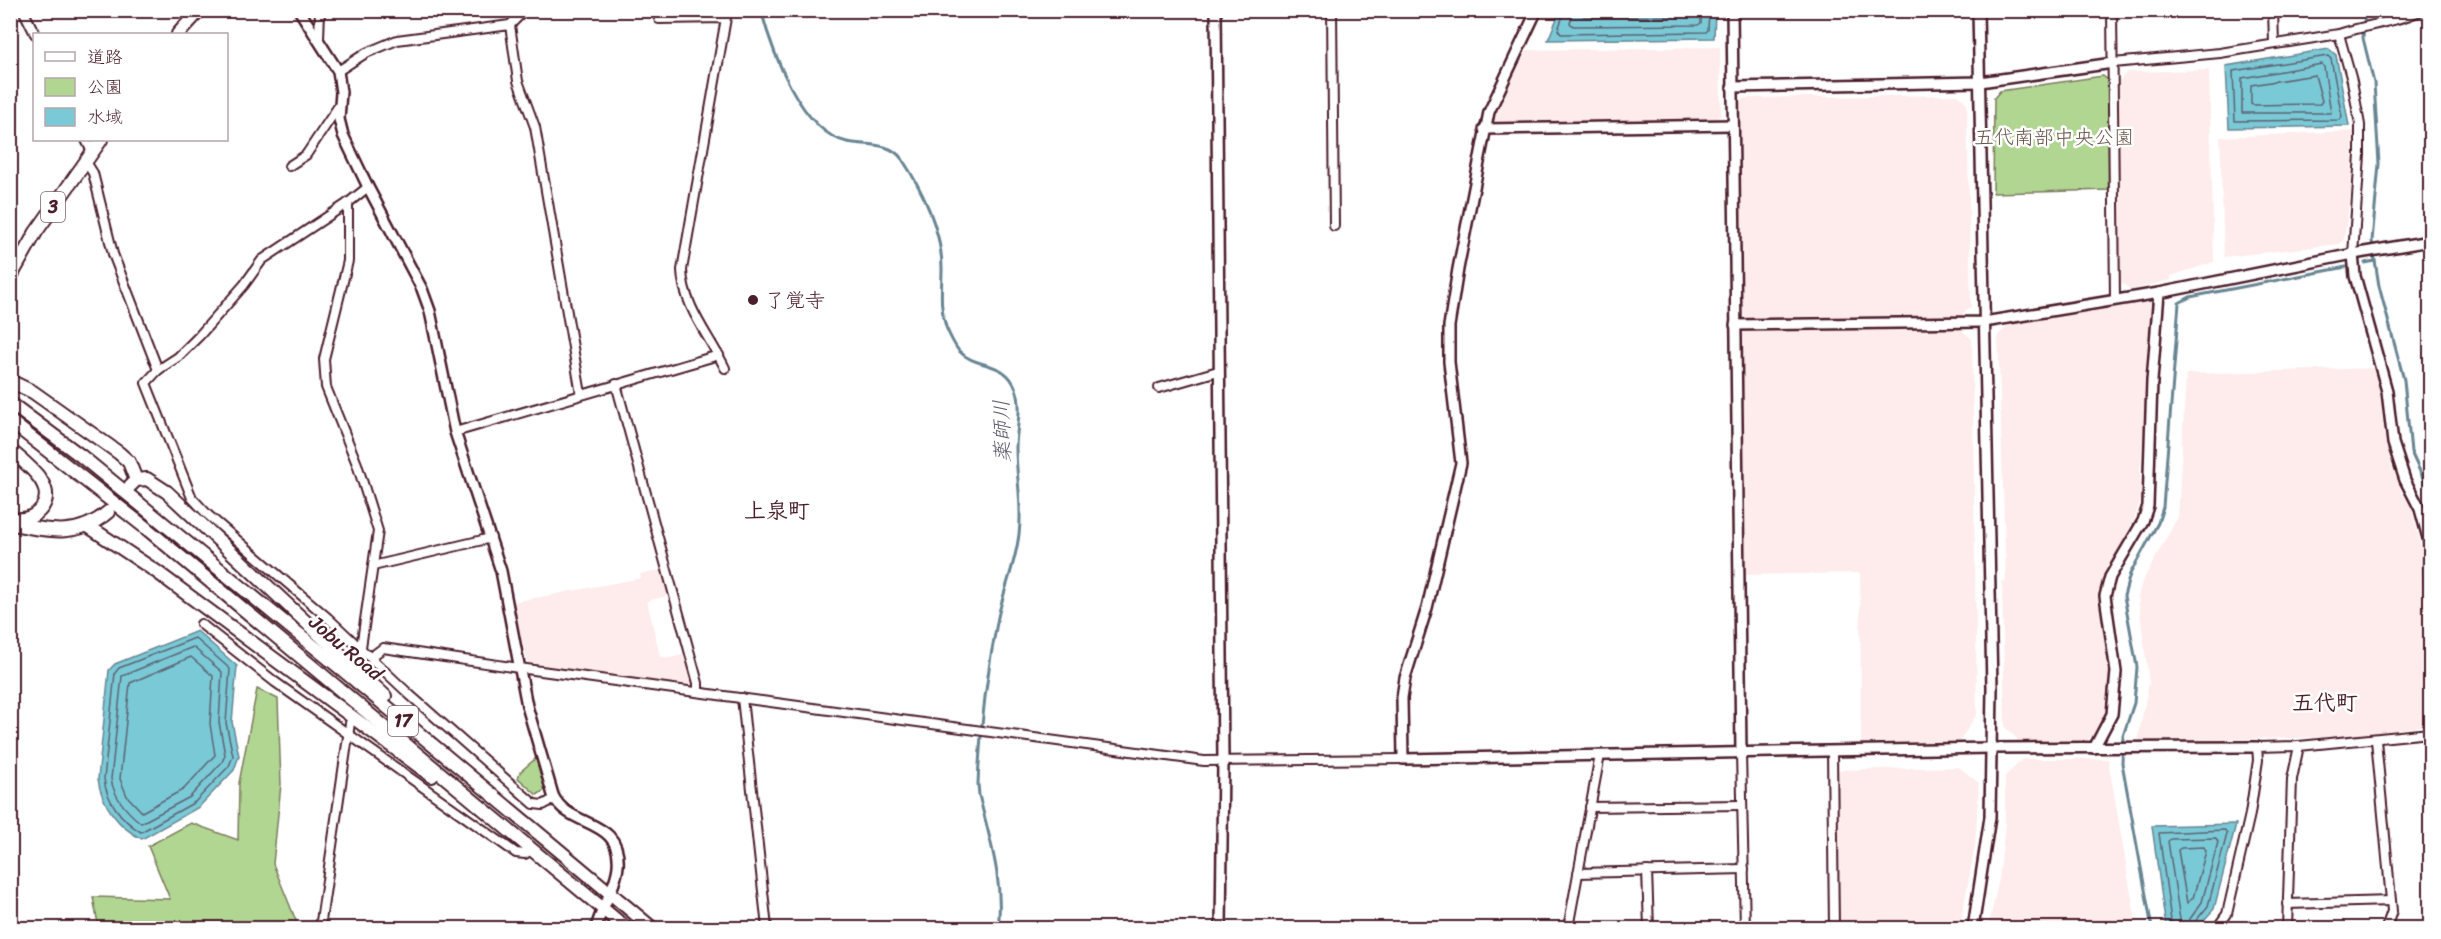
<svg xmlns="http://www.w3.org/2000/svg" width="2441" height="939" font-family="Sriracha,'Klee One',sans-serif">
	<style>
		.built { fill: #feecec }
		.green { fill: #b0d692; stroke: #7d7a5e; stroke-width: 1.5 }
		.water { fill: #7ac9d7; stroke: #678592; stroke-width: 1.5 }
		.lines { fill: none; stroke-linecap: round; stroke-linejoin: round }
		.shore { stroke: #5d6370; stroke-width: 1.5 }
		.stream { stroke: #678592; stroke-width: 3 }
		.minor-tunnel { stroke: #dbd2d5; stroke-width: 8; stroke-dasharray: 8 4; stroke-linecap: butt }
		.minor-casing { stroke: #4a1f2b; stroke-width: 12 }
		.tertiary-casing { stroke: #4a1f2b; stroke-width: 14 }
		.primary-casing { stroke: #4a1f2b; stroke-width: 16 }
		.trunk-casing { stroke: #4a1f2b; stroke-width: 16 }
		.minor { stroke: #fff; stroke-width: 8 }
		.tertiary { stroke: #fff; stroke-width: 9 }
		.primary { stroke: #fff; stroke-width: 12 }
		.trunk { stroke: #fff; stroke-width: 12 }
		.poi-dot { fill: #4a1f2b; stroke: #fff; stroke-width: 2 }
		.labels { text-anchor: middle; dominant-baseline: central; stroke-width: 5; stroke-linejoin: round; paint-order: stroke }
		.shield { fill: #fff; stroke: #80626b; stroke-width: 1.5 }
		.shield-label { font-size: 18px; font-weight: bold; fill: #4a1f2b }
		.park-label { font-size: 20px; fill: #69564a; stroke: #fff }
		.poi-label { font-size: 20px; fill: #4a1f2b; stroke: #fff; text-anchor: start }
		.street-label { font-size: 20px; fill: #4a1f2b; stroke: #fff }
		.water-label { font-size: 21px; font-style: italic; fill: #5b5a67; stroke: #fff }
		.quarter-label { font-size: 22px; font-weight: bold; fill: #4a1f2b; stroke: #fff }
	</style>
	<rect width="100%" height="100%" fill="#fff"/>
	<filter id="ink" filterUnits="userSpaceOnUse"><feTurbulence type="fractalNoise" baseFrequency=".0167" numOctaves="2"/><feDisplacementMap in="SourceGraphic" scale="12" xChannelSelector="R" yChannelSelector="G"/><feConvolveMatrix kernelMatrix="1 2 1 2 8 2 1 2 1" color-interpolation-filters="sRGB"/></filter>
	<g filter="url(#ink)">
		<g class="built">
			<path d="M1720,47l1,68 -5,4 -219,5 -4,-6 34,-68z"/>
			<path d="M2209,70l5,192 -43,14v4l-40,10 -11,-8 -3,-199 10,-11z"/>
			<path d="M1958,95l9,8 4,203 -11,11 -213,1 -6,-5 -2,-210 5,-5z"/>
			<path d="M2354,131l-3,60 -7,48 -4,5 -116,13 -4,-120z"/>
			<path d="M2149,300l5,4 -14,167 1,28 -7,21 -34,66 -1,17 11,64 -4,45 -14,24 -7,6h-65l-15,-15 -3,-145 4,-1 -8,-246 11,-10z"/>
			<path d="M1960,329l12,10 5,375 -18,28 -98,1 -1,-170 -115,2 -5,-238 6,-6z"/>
			<path d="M2377,368l8,70 7,29 10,26 9,14 13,50v40l6,45v83l-87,12 -202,4 -3,-3 11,-56 -11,-85 4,-15 36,-65 8,-143z"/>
			<path d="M665,569l7,26 -25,6 13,55 9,2 18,-4 9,33 -168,-23 -15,-62 128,-24 -1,-4z"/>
			<path d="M2023,759h85l29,169h-149l11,-49 6,-55v-48z"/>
			<path d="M1959,767l20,16 -4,64 -15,79 -5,2 -110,-2 -6,-5 -2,-151z"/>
		</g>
		<g class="green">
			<path d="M2103,76l6,5 1,109 -117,3 1,-95 6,-7z"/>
			<path d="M257,689l21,10 3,85 -8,80 26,64h-197l-4,-4 -5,-27 77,2 -22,-53 43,-23 47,17 1,-57z"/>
			<path d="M535,759l3,3 7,28 -8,5 -19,-17 2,-6z"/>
		</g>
		<g class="water">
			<path d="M1560,11h155l-1,27 -166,2z"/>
			<path d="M2329,49l7,6 13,71 -120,2 -3,-62z"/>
			<path d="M197,631l40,35 -5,56 7,34 -5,14 -35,37 -57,32c-23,-11 -41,-35 -44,-60l11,-109 6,-6z"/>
			<path d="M2236,824l-22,85 -17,19h-31l-14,-102z"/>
		</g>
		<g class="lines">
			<g class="shore">
				<path d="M1565,10l-7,20 3,4 145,-2 2,-2 1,-20"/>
				<path d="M1573,10l-3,13 3,3 125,-1 3,-2v-13"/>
				<path d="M1582,10v5l3,2 104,-1 3,-6"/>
				<path d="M2328,56l3,3 11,58 -2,3 -105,1 -2,-50z"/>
				<path d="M2322,64l2,3 7,46h-89v-35z"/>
				<path d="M2315,75l7,26 -2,3 -67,1 -2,-1v-19z"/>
				<path d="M195,638l35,31 -4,54 7,33 -4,10 -34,36 -54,30c-19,-11 -35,-32 -37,-53l11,-106 4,-5z"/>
				<path d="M193,647l29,25 -3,50 6,33 -3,7 -32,35 -49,26c-14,-11 -27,-26 -30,-44l11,-103z"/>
				<path d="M191,657l22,19 -3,48 5,31 -31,34 -42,23 -15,-16 -7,-17 10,-96z"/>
				<path d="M2216,838l2,4 -16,60 -17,24h-4l-13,-85 3,-2z"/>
				<path d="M2204,847l2,4 -13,47 -6,5 -9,-53 3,-2z"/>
				<path d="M2172,928l-13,-95 66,-3 2,4 -19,72 -14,17 -1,5"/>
			</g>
			<g class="stream">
				<path d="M761,10c11,41 40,122 86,132 18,4 42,-1 55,17 20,30 40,72 40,109 0,21 -3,38 4,59 3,7 8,18 13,24 18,19 46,8 57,38 7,18 0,40 0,59 0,29 7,57 3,86 -3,28 -15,55 -21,83 -11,55 -18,111 -20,167l1,11c11,45 25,87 19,133"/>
				<path d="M2365,10l-2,28 11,45 5,81 -7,77 7,45 25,94 7,72 19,41"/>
				<path d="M2365,263l10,-2"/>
				<path d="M2152,928l-30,-165 1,-27 11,-33 3,-36 -13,-71 6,-22 28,-51 5,-16 16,-204 11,-6 156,-30"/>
			</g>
			<path class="minor-tunnel" d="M351,718l5,-38"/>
			<g class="minor-casing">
				<g id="minor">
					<path d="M23,10l12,24"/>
					<path d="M659,10v9l67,-1 -44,252c1,36 28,67 43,98"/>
					<path d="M1332,10l2,216"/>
					<path d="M2112,10l3,289"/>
					<path d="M2273,10l1,34"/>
					<path d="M510,25l8,56 17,46 46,267"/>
					<path d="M2339,34l13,47 8,44v30l-7,99"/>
					<path d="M319,39l1,-29"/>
					<path d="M2113,63l107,-10 119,-19c28,-10 56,-11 83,-24"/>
					<path d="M338,71l28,-18 31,-13 113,-15 15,-15"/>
					<path d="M86,140l6,12"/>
					<path d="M86,162l7,11 20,81 45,116"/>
					<path d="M289,166l17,-11 34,-51"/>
					<path d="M368,187l-20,16 -86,57 -18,25 -45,51 -21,21 -20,13 -12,13 46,115 16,17 120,103 82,77 124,109 9,1 11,-6"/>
					<path d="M348,203v58l-24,98 2,28 31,77 21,67 -19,130"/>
					<path d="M616,384l82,299v9"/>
					<path d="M1159,388l59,-17"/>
					<path d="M455,432l264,-77"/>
					<path d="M373,566l118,-28"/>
					<path d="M201,624l74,58 241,171 9,1 6,-4"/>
					<path d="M371,657l12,-9 136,20 685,93 199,-2"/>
					<path d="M742,698l25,230"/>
					<path d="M2376,740l16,171 -6,17"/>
					<path d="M1832,751l2,177"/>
					<path d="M1741,753l4,175"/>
					<path d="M1590,807l152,-2"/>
					<path d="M1647,871l2,57"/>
					<path d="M1578,873l166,-4"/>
					<path d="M2287,904l104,-3"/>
					<path d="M320,928l30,-205"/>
					<path d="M1568,928l32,-173"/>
					<path d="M2217,928l10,-14 23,-100 8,-54 -1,-13 42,-1 131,-13"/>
					<path d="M2287,928l5,-149 7,-33"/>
				</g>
			</g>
			<g class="tertiary-casing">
				<g id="tertiary">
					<path d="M299,10l39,61 3,21 -2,27 4,16 25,52 54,102 8,22 25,121 46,139 26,135 26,89c15,34 69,22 65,71 -2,21 -17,42 -22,62"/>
					<path d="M1216,10l7,751 -2,167"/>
					<path d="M1537,10l-48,102 -31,157 -9,57v36l12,101 -34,145 -22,70 -3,20 1,61 588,-11 266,-1"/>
					<path d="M1732,10l9,743"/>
					<path d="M1732,87l248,-5 133,-19"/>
					<path d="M1484,129l249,-4"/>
					<path d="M2353,254l2,22 32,115 6,52 12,37 15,29 9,33 1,44"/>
					<path d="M1735,325l249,-3 175,-29 194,-39 77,-13"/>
					<path d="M2094,748l18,-34 4,-42 -11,-76 5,-19 33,-56 5,-15 4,-125 7,-88"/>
					<path d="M1973,928l17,-111 2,-129 -14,-678"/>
				</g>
			</g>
			<g class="primary-casing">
				<g id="primary">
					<path d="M178,34l22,-24"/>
					<path d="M10,278l26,-46 65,-92"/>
				</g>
			</g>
			<g class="trunk-casing">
				<g id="trunk">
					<path d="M10,381l23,11 86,61 10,9 7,18"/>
					<path d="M10,403l71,53 263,215 308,257"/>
					<path d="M10,421l136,107 480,400"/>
					<path d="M10,450c15,13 50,37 30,60 -8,9 -18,10 -30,9"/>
					<path d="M130,486l6,-6 11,-1 20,13 218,204"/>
					<path d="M13,524c36,7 65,14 95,-12"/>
					<path d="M88,526l69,46 275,204"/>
				</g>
			</g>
			<use href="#minor" class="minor"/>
			<use href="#tertiary" class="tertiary"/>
			<use href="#primary" class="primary"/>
			<use href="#trunk" class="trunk"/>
		</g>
	</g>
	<circle class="poi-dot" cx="753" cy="300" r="6"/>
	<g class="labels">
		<g class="shield">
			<rect x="41" y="192" width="24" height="30" rx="4.5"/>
			<rect x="388" y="706" width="30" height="30" rx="4.5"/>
		</g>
		<g class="shield-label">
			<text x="53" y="207">3</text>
			<text x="403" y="721">17</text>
		</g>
		<g class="park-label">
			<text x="2054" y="137">五代南部中央公園</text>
		</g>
		<g class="poi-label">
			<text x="765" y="300">了覚寺</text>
		</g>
		<g class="street-label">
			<text transform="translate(346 648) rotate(40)">Jobu Road</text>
		</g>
		<g class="water-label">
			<text transform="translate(1002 431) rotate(-92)">薬師川</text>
		</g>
		<g class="quarter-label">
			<text x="777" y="510">上泉町</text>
			<text x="2325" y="702">五代町</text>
		</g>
	</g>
	<rect width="2441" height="939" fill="none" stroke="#fff" stroke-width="36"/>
	<rect x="18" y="18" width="2405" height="903" fill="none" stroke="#4a1f2b" stroke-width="2" filter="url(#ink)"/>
	<rect x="33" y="33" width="195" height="108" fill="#ffffff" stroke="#b7a5aa" stroke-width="1.5"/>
	<rect x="45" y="52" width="30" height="9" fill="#ffffff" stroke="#b7a5aa" stroke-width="1.5"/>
	<text x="87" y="63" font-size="18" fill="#4a1f2b">道路</text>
	<rect x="45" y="78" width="30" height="18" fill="#b0d692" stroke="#b7a5aa" stroke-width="1.5"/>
	<text x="87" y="93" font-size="18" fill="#4a1f2b">公園</text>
	<rect x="45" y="108" width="30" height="18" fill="#7ac9d7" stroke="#b7a5aa" stroke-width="1.5"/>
	<text x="87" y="123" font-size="18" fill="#4a1f2b">水域</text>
</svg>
